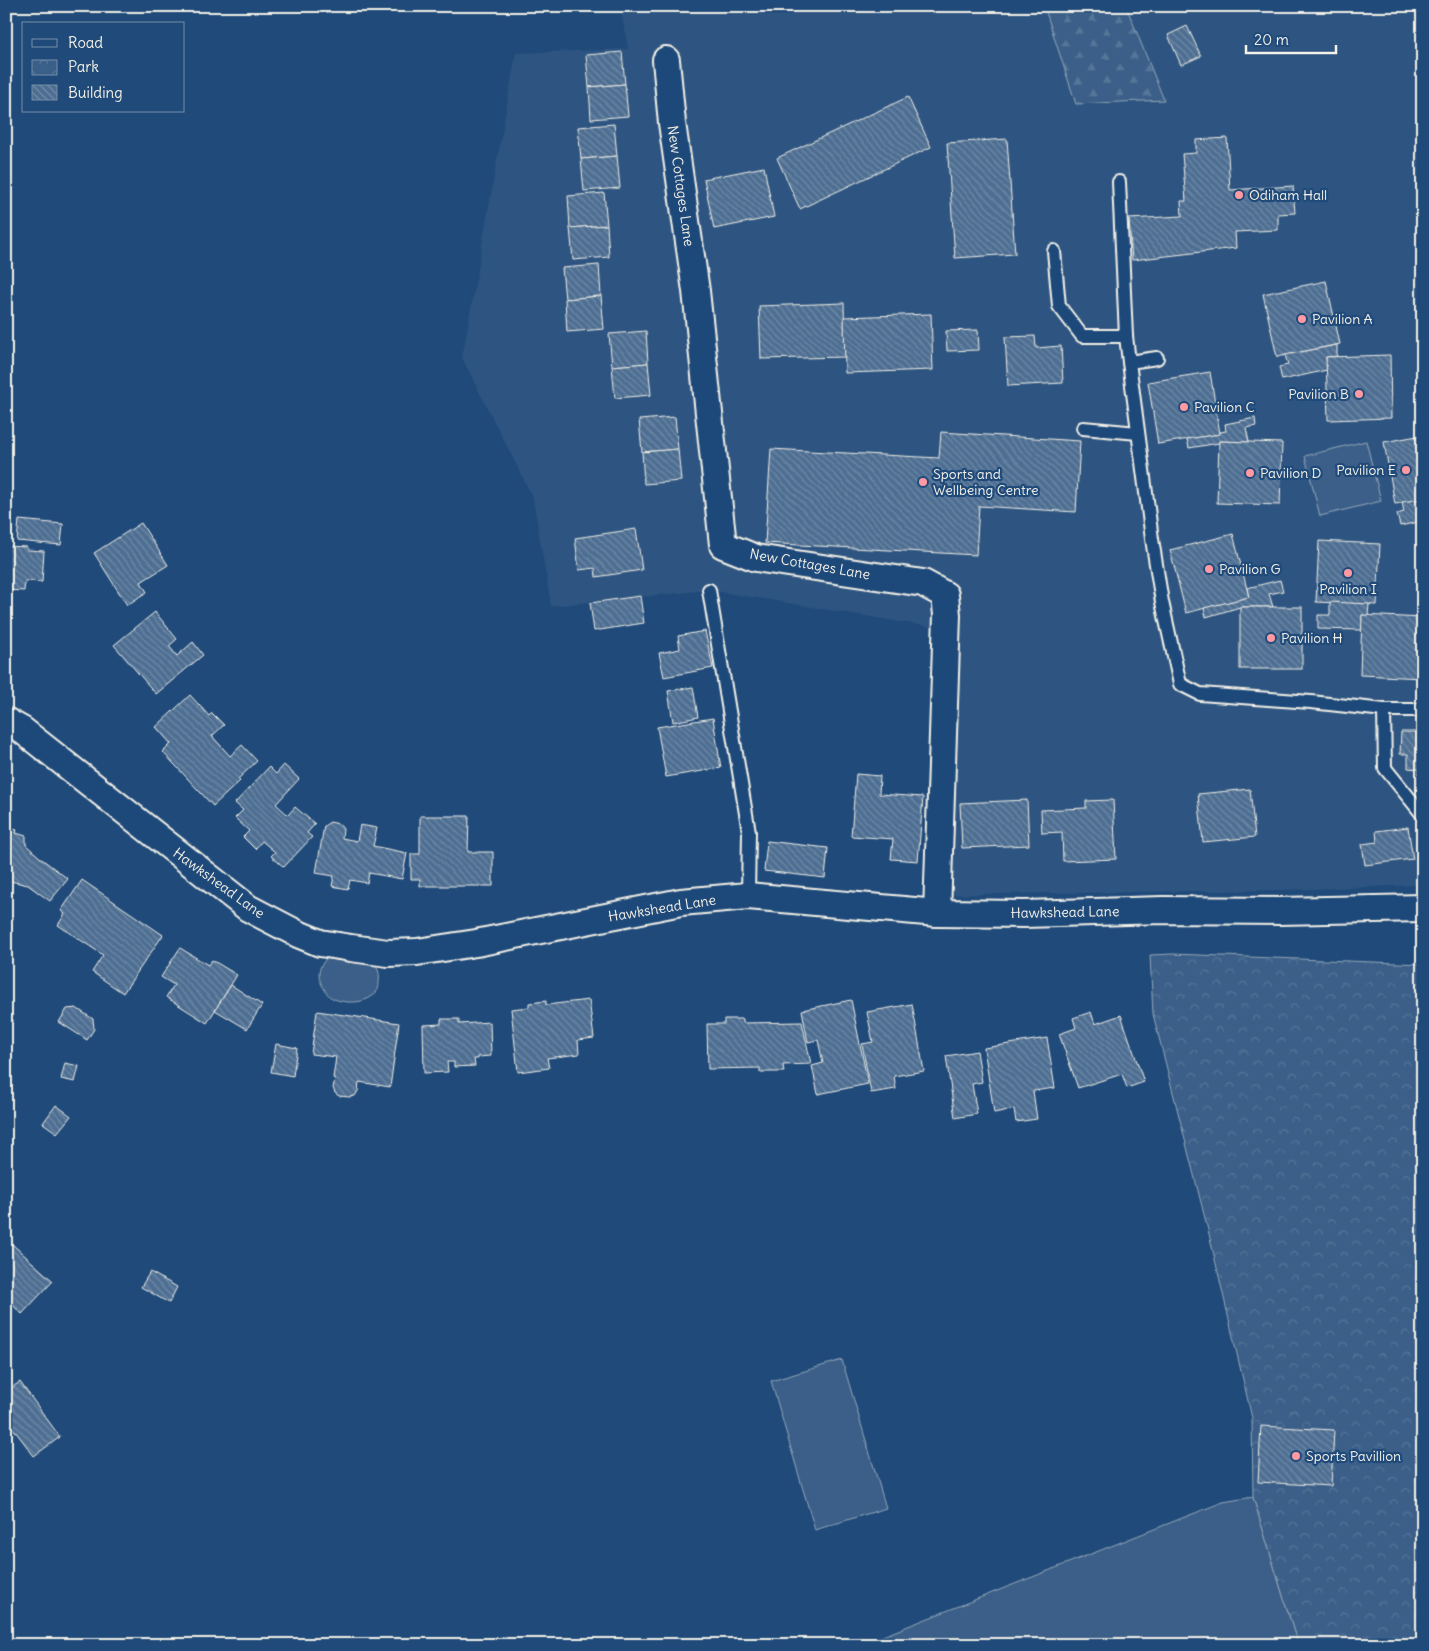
<svg xmlns="http://www.w3.org/2000/svg" width="1429" height="1651" font-family="Delius,sans-serif">
	<style>
		.built { fill: #2d5581 }
		.grass { fill: #3a5f88; stroke: #97a8b8 }
		.forest { fill: url(#forest-firs); stroke: #97a8b8 }
		.park { fill: url(#park-crowns); stroke: #97a8b8 }
		.building { fill: url(#building-back-hatch); stroke: #f4f1e8 }
		.lines { fill: none; stroke-linecap: round; stroke-linejoin: round }
		.service-casing { stroke: #f4f1e8; stroke-width: 16 }
		.minor-casing { stroke: #f4f1e8; stroke-width: 30 }
		.service { stroke: #1f4a7a; stroke-width: 12 }
		.minor { stroke: #1f4a7a; stroke-width: 26 }
		.poi-dot { fill: #ff9aa2; stroke: #1f4a7a; stroke-width: 2 }
		.labels { text-anchor: middle; dominant-baseline: central; stroke-width: 4.5; stroke-linejoin: round; paint-order: stroke }
		.street-label { font-size: 14px; fill: #f4f1e8; stroke: #1f4a7a }
		.poi-label { font-size: 14px; fill: #f4f1e8; stroke: #1f4a7a; text-anchor: start }
	</style>
	<defs>
		<pattern id="forest-firs" width="22" height="20" patternUnits="userSpaceOnUse" patternTransform="scale(1.25)"><rect width="22" height="20" fill="#3a5f88"/><path d="M5 1l3.5 6h-7zM16 11l3.5 6h-7z" fill="#577699"/></pattern>
		<pattern id="park-crowns" width="20" height="18" patternUnits="userSpaceOnUse" patternTransform="scale(1.25)"><rect width="20" height="18" fill="#3a5f88"/><path d="M2 6a3 3 0 1 1 6 0M12 15a3 3 0 1 1 6 0" fill="none" stroke="#577699"/></pattern>
		<pattern id="building-back-hatch" width="6" height="6" patternUnits="userSpaceOnUse" patternTransform="scale(1.25)"><rect width="6" height="6" fill="#4d6e92"/><path d="M-1 5l2 2M0 0l6 6M5-1l2 2" fill="none" stroke="#708aa6"/></pattern>
	</defs>
	<rect width="100%" height="100%" fill="#1f4a7a"/>
	<filter id="ink" filterUnits="userSpaceOnUse"><feTurbulence type="fractalNoise" baseFrequency=".02" numOctaves="2"/><feDisplacementMap in="SourceGraphic" scale="10" xChannelSelector="R" yChannelSelector="G"/><feConvolveMatrix kernelMatrix="1 2 1 2 8 2 1 2 1" color-interpolation-filters="sRGB"/></filter>
	<g filter="url(#ink)">
		<path class="built" d="M620,6h803v879l-141,5 -357,5 12,-267 -228,-38 -158,16 -18,-108 -71,-140 54,-305 112,-4z"/>
		<g class="grass">
			<path d="M1366,441l15,60 -61,15 -15,-60z"/>
			<path d="M329,956l45,8c5,5 6,11 5,18 0,2 0,5 -1,7 -7,16 -37,16 -49,7 0,0 -4,-5 -4,-6 -9,-13 -8,-23 4,-34z"/>
			<path d="M842,1360l44,148 -71,22 -44,-149z"/>
			<path d="M1253,1497l45,148h-438l363,-143z"/>
		</g>
		<path class="forest" d="M1044,6h82l38,94 -88,4z"/>
		<path class="park" d="M1173,954l250,10v681h-125l-45,-148 -1,-79 -43,-184 -56,-220 -3,-59z"/>
		<g class="building">
			<path d="M1187,26l14,30 -20,9 -13,-30z"/>
			<path d="M622,52l3,32 -36,3 -3,-32z"/>
			<path d="M625,84l3,32 -37,3 -2,-32z"/>
			<path d="M908,97l23,50 -131,62 -23,-51z"/>
			<path d="M614,124l3,32 -36,3 -3,-32z"/>
			<path d="M1227,138l3,52 63,-4 2,27 -17,1v16l-43,2 1,16 -104,12 -3,-41 53,-3 -1,-15h5l-4,-47 14,-1v-13z"/>
			<path d="M1007,139l8,115 -60,4 -8,-115z"/>
			<path d="M617,156l3,32 -36,3 -3,-32z"/>
			<path d="M764,167l10,50 -60,12 -10,-50z"/>
			<path d="M604,193l3,32 -37,3 -2,-32z"/>
			<path d="M607,225l2,32 -36,3 -3,-32z"/>
			<path d="M599,265l2,31 -36,3 -3,-31z"/>
			<path d="M1326,281l14,63 -63,13 -14,-63z"/>
			<path d="M601,296l3,33 -37,3 -2,-33z"/>
			<path d="M844,303l1,54 -84,2 -2,-53z"/>
			<path d="M931,314l2,56 -88,3 -1,-56z"/>
			<path d="M978,330l1,20 -32,1 -1,-20z"/>
			<path d="M646,331l2,32 -36,3 -3,-32z"/>
			<path d="M1035,336l1,12 25,-2 2,37 -55,3 -3,-49z"/>
			<path d="M1337,345v11l-11,1 1,13 -45,10 -3,-13 9,-2 -3,-10z"/>
			<path d="M1390,355l1,63 -63,2 -2,-63z"/>
			<path d="M648,363l3,32 -36,3 -3,-32z"/>
			<path d="M1210,372l10,62 -62,10 -10,-62z"/>
			<path d="M675,417l3,32 -36,3 -3,-32z"/>
			<path d="M1255,418l1,8 -10,2 3,14 -30,-1v2l-30,5 -2,-9 33,-5v-2l6,-1 -1,-7z"/>
			<path d="M941,432l139,9 -4,71 -97,-6 -3,49 -211,-12 6,-94 168,9z"/>
			<path d="M1423,435v64l-28,5 -11,-62z"/>
			<path d="M1219,441l63,2 -2,62 -63,-2z"/>
			<path d="M678,449l3,32 -37,3 -2,-32z"/>
			<path d="M1423,499v22l-23,5 -3,-12 7,-2 -2,-10z"/>
			<path d="M19,520l44,4 -2,21 -44,-4z"/>
			<path d="M141,523l27,42 -27,17 6,10 -20,13 -33,-52z"/>
			<path d="M636,529l6,41 -46,7 -1,-9 -16,2 -4,-32z"/>
			<path d="M1233,534l16,63 -63,16 -16,-63z"/>
			<path d="M1319,541l61,3 -3,61 -61,-3z"/>
			<path d="M6,546l21,1v3l17,1 -2,31 -17,-1 -1,10 -18,-1z"/>
			<path d="M1280,580l3,11 -14,3 4,13h-33l-34,10 -2,-9 45,-11 -2,-9z"/>
			<path d="M640,596l4,27 -50,8 -4,-28z"/>
			<path d="M1330,602l39,2 -1,12 -6,-1v15l-44,-1v-14h12z"/>
			<rect x="1240" y="607" width="62" height="62"/>
			<path d="M155,612l22,27 -8,7 8,10 16,-14 10,13 -47,39 -42,-49z"/>
			<path d="M1362,615l61,3v60l-63,-3z"/>
			<path d="M705,631l8,37 -49,9 -5,-24 21,-4 -2,-13z"/>
			<path d="M693,687l5,30 -25,5 -5,-31z"/>
			<path d="M190,695l19,21 3,-3 12,12 -12,11 18,20 12,-11 15,16 -19,18 2,2 -27,25 -50,-54 8,-8 -15,-17z"/>
			<path d="M713,718l8,50 -55,9 -9,-50z"/>
			<path d="M1401,732h22v52h-5l1,-15 -11,-1v-14h-8z"/>
			<path d="M284,765l15,14 -23,25 12,11 7,-8 20,17 -8,9 5,4 -28,30 -13,-11 4,-4 -13,-11 -7,8 -12,-12 6,-6 -14,-13 8,-8 -8,-7 34,-36 7,7z"/>
			<path d="M856,774l24,2 -1,18 44,3 -5,64 -27,-2 2,-20 -42,-3z"/>
			<path d="M1250,789l5,48 -52,5 -5,-48z"/>
			<path d="M1027,800l2,45 -67,3 -2,-45z"/>
			<path d="M1113,800l3,59 -53,2 -1,-29 -20,1 -1,-23 45,-2v-7z"/>
			<path d="M420,816h49l-1,36h25v34h-73v-7h-9v-25h9z"/>
			<path d="M330,822l9,2 4,5 -1,9 15,3 3,-16 17,3 -4,18 34,7 -5,26 -33,-6 -2,10 -17,-3 -2,9 -16,-3 2,-10 -18,-3 8,-47z"/>
			<path d="M6,827l11,3 -1,3 10,3v9l17,15 25,19 -18,22 -22,-16 -22,-5z"/>
			<path d="M1408,827l5,32 -48,6 -3,-21 15,-2 -1,-11z"/>
			<path d="M767,841l61,7 -3,30 -61,-7z"/>
			<path d="M82,880l81,55 -40,58 -31,-21 11,-17 -45,-30 7,-11 -4,-3z"/>
			<path d="M180,948l28,17 4,-5 25,15 -30,48 -41,-26 8,-12 -13,-8z"/>
			<path d="M231,985l31,20 -15,24 -32,-19z"/>
			<path d="M589,1000l5,38 -16,2 1,14 -32,4 2,10 -31,4 -7,-63 18,-2v-4l17,-2v4z"/>
			<path d="M851,1000l17,84 -50,10 -6,-28 11,-3 -5,-23 -10,2 -6,-32z"/>
			<path d="M912,1004l12,67 -30,5 2,13 -25,4 -9,-49 11,-2 -6,-30z"/>
			<path d="M76,1008l17,11 1,10 -7,11 -28,-18 8,-13z"/>
			<path d="M317,1011l82,12 -9,64 -31,-5 -1,9 -3,5 -6,1 -10,-1 -4,-3 -2,-5 2,-9 -2,-1 3,-21 -25,-3z"/>
			<path d="M1091,1012l4,12 26,-9 23,67 -17,6 -5,-14 -44,14 -19,-54 17,-6 -3,-10z"/>
			<path d="M441,1019h18v5l31,-2 1,34 -13,1v2h-4l1,7 -21,1v-5h-7l1,10 -24,1 -1,-48 18,-1z"/>
			<path d="M724,1019h19v4l59,-1 9,42 -28,1 1,7h-24v-4l-52,1 -1,-45h17z"/>
			<path d="M1047,1038l8,50 -22,3 4,28 -21,3 -2,-13 -20,4 -10,-65z"/>
			<path d="M276,1044l21,4 -4,28 -22,-4z"/>
			<path d="M977,1051l5,31 -10,2 5,30 -22,4 -9,-62z"/>
			<path d="M65,1063l14,3 -4,16 -14,-3z"/>
			<path d="M56,1105l15,11 -14,17 -14,-10z"/>
			<path d="M12,1244l41,37 -31,33 -16,-15v-48z"/>
			<path d="M150,1272l27,15 -8,16 -28,-16z"/>
			<path d="M20,1382l40,55 -26,19 -28,-37v-31l2,2z"/>
			<path d="M1261,1426l73,4 -3,56 -73,-4z"/>
		</g>
		<g class="lines">
			<g class="service-casing">
				<g id="service">
					<path d="M1119,182l7,154 3,26 23,177 10,63 18,82 20,10 111,8 73,8h39"/>
					<path d="M1054,251l5,55 23,30h44"/>
					<path d="M1129,362l28,-4"/>
					<path d="M1083,428l55,5"/>
					<path d="M709,590l40,242 -1,64"/>
					<path d="M1384,710l1,58 38,47"/>
				</g>
			</g>
			<g class="minor-casing">
				<g id="minor">
					<path d="M666,60l6,63 24,168 27,254 33,13 167,25 22,12 2,20 -10,298"/>
					<path d="M6,721l16,9 226,178 50,26 22,9 31,5 37,5 29,-1 59,-9 205,-41 67,-6 189,17 87,1 139,-4 116,1 144,-3"/>
				</g>
			</g>
			<use href="#service" class="service"/>
			<use href="#minor" class="minor"/>
		</g>
	</g>
	<g class="poi-dot">
		<circle cx="1239" cy="195" r="5"/>
		<circle cx="1302" cy="319" r="5"/>
		<circle cx="1359" cy="394" r="5"/>
		<circle cx="1184" cy="407" r="5"/>
		<circle cx="1406" cy="470" r="5"/>
		<circle cx="1250" cy="473" r="5"/>
		<circle cx="923" cy="482" r="5"/>
		<circle cx="1209" cy="569" r="5"/>
		<circle cx="1348" cy="573" r="5"/>
		<circle cx="1271" cy="638" r="5"/>
		<circle cx="1296" cy="1456" r="5"/>
	</g>
	<g class="labels">
		<g class="street-label">
			<text transform="translate(681 186) rotate(82)">New Cottages Lane</text>
			<text transform="translate(810 564) rotate(10)">New Cottages Lane</text>
			<text transform="translate(219 883) rotate(36)">Hawkshead Lane</text>
			<text transform="translate(662 908) rotate(-9)">Hawkshead Lane</text>
			<text transform="translate(1065 912) rotate(-1)">Hawkshead Lane</text>
		</g>
		<g class="poi-label">
			<text x="1249" y="195">Odiham Hall</text>
			<text x="1312" y="319">Pavilion A</text>
			<text x="1349" y="394" text-anchor="end">Pavilion B</text>
			<text x="1194" y="407">Pavilion C</text>
			<text x="1396" y="470" text-anchor="end">Pavilion E</text>
			<text x="1260" y="473">Pavilion D</text>
			<text x="933" y="474">Sports and<tspan x="933" dy="16">Wellbeing Centre</tspan></text>
			<text x="1219" y="569">Pavilion G</text>
			<text x="1348" y="589" text-anchor="middle">Pavilion I</text>
			<text x="1281" y="638">Pavilion H</text>
			<text x="1306" y="1456">Sports Pavillion</text>
		</g>
	</g>
	<rect width="1429" height="1651" fill="none" stroke="#1f4a7a" stroke-width="25"/>
	<rect x="12" y="12" width="1404" height="1626" fill="none" stroke="#f4f1e8" stroke-width="2" filter="url(#ink)"/>
	<rect x="22" y="22" width="162" height="90" fill="#1f4a7a" stroke="#748da6"/>
	<rect x="32" y="39" width="25" height="8" fill="#1f4a7a" stroke="#748da6"/>
	<text x="68" y="48" font-size="15" fill="#f4f1e8">Road</text>
	<rect x="32" y="60" width="25" height="15" fill="url(#park-crowns)" stroke="#748da6"/>
	<text x="68" y="72" font-size="15" fill="#f4f1e8">Park</text>
	<rect x="32" y="85" width="25" height="15" fill="url(#building-back-hatch)" stroke="#748da6"/>
	<text x="68" y="98" font-size="15" fill="#f4f1e8">Building</text>
	<path d="M1246 45v8h90v-8" fill="none" stroke="#f4f1e8" stroke-width="2.5"/>
	<text x="1254" y="45" font-size="15" fill="#f4f1e8" stroke="#1f4a7a" stroke-width="4" paint-order="stroke">20 m</text>
</svg>
